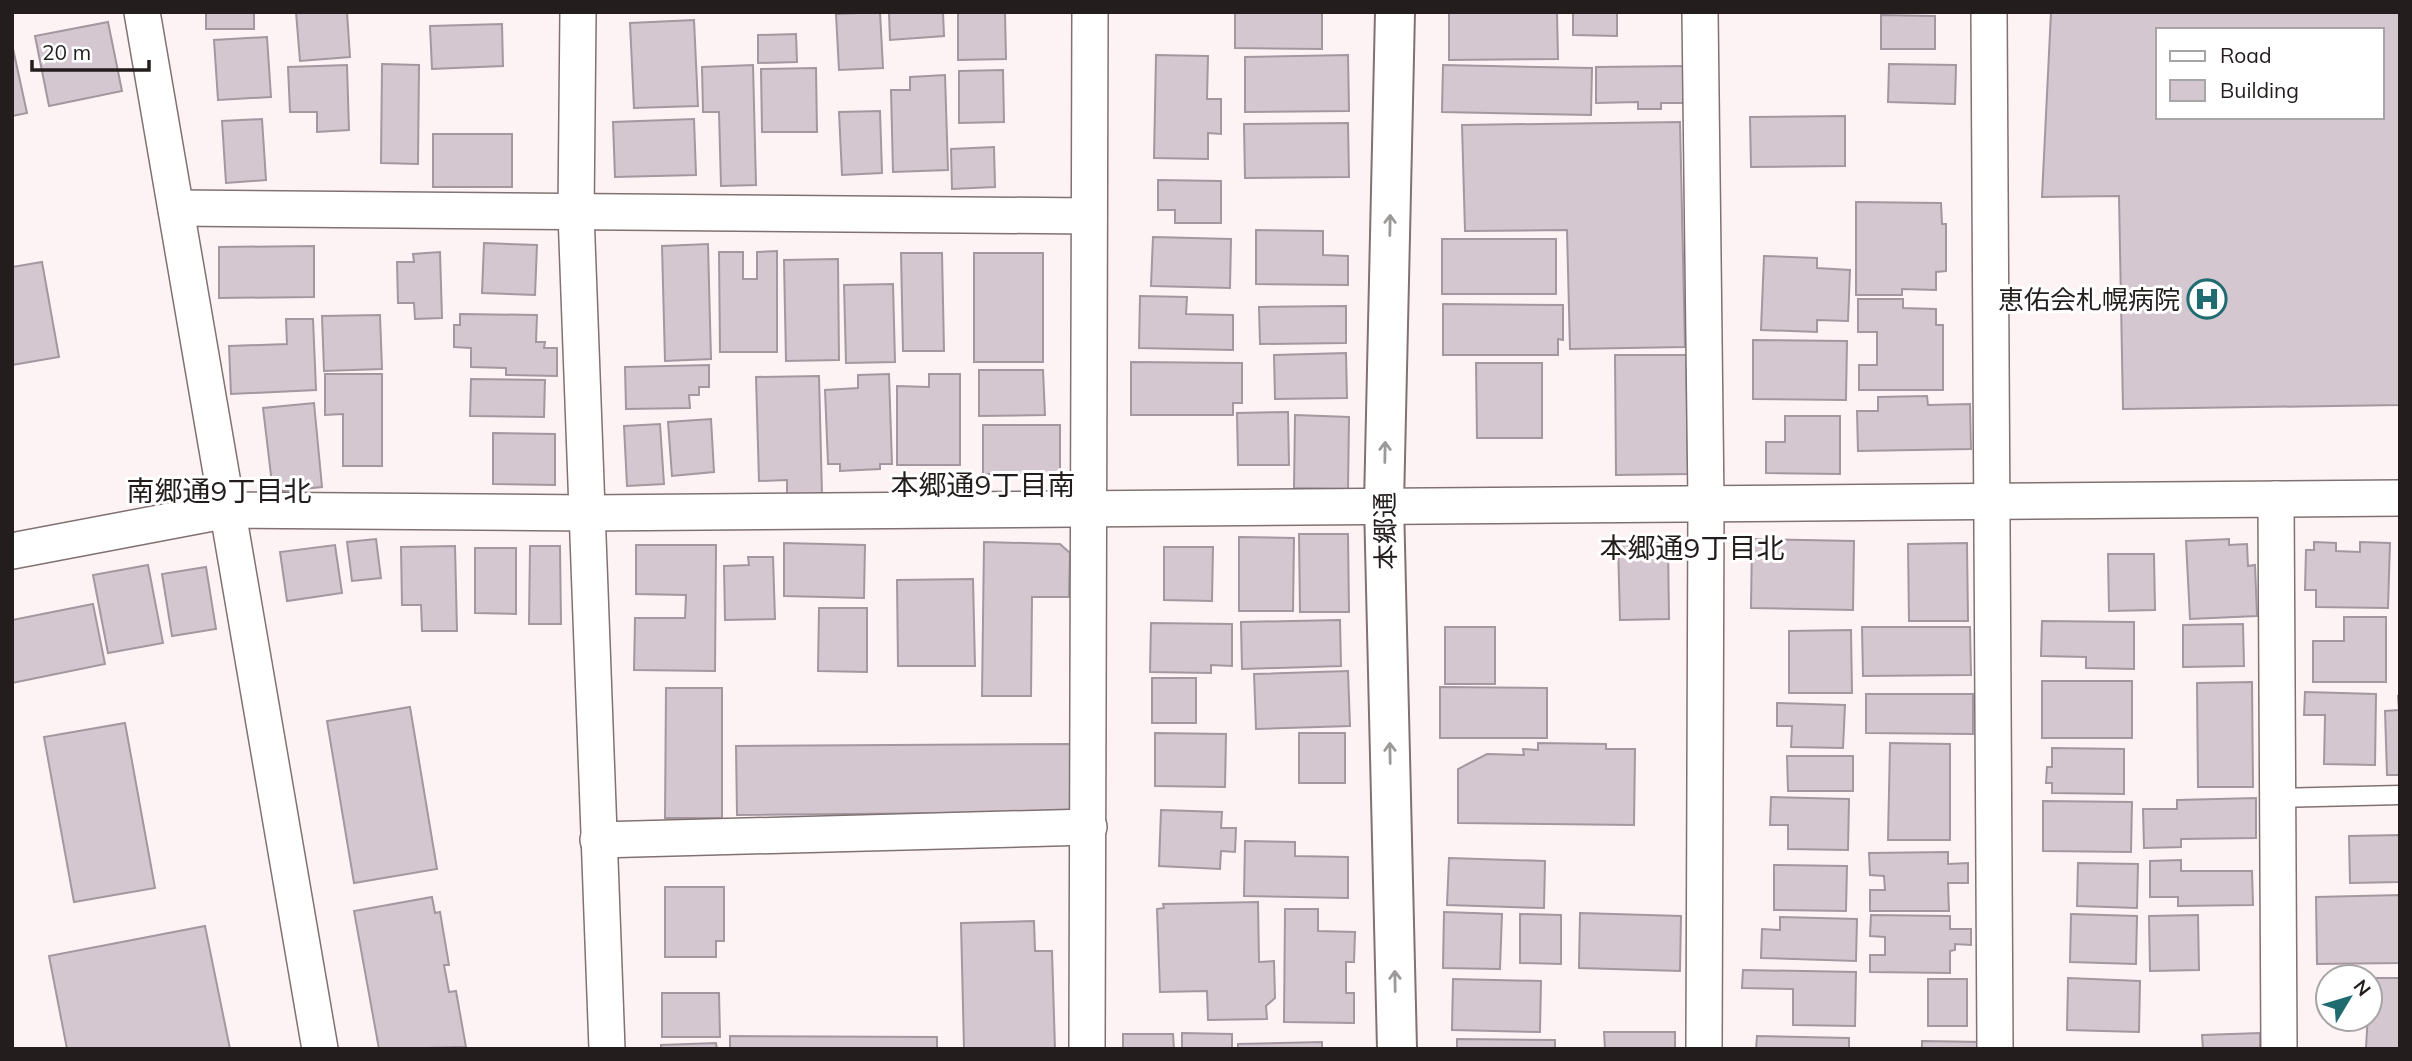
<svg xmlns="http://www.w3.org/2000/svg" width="2412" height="1061" font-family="Mulish,'Noto Sans JP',sans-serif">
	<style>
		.building { fill: #d5c7d0; stroke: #a4979f; stroke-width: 2; fill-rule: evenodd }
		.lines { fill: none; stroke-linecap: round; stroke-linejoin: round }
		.lane-casing { stroke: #817172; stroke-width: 21 }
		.street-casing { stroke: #817172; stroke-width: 38 }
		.secondary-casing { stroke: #817172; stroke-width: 42 }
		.lane { stroke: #fff; stroke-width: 18 }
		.street { stroke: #fff; stroke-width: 35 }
		.secondary { stroke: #fff; stroke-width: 38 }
		.oneway { stroke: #9c9999 }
		.labels { text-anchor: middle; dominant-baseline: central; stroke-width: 6; stroke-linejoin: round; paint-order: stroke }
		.poi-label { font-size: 26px; fill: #231d1d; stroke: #fff; text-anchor: end }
		.street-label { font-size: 26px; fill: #231d1d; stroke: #fff }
		.neighbourhood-label { font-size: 28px; fill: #231d1d; stroke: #fff }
	</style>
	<rect width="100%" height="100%" fill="#fef3f4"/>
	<g class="building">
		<rect x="206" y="12" width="48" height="17"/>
		<path d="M296,12h51l3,45 -50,4z"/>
		<path d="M880,12l3,56 -44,2 -3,-56z"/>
		<path d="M889,12h54l1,24 -54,4z"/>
		<path d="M958,12h47l1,47 -48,1z"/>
		<path d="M1235,12h87v37l-87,-1z"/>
		<path d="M1557,12l1,47 -109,1v-47z"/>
		<path d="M1573,12h44v24l-44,-1z"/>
		<path d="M2051,12h349v393l-277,4 -4,-213 -77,1zM2158,30h224v87h-224z"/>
		<path d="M1881,15l54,1v33h-54z"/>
		<path d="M694,20l4,86 -64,2 -4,-85z"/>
		<path d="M108,22l14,69 -73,15 -14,-70z"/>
		<path d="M502,24l1,42 -71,3 -2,-43z"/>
		<path d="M796,34l1,28 -39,1v-28z"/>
		<path d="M267,37l4,60 -53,3 -4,-60z"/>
		<path d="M12,44l15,69 -15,3z"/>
		<path d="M1156,55l52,1 -1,43h14v35l-13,-1v26l-54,-1z"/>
		<path d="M1348,55l1,56 -104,1v-55z"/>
		<path d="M382,64l37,1 -1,99 -37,-1z"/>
		<path d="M1889,64l67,1 -1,39 -67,-2z"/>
		<path d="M347,65l2,65 -32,2v-20h-27l-2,-45z"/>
		<path d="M753,65l3,120 -35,1 -2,-74h-16l-1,-45z"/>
		<path d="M1443,65l149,3 -1,47 -149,-3z"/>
		<path d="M1688,66l1,37h-28v6h-23v-7l-42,1v-36z"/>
		<path d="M816,68l1,64h-55l-1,-63z"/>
		<path d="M1003,70l1,52 -45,1v-52z"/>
		<path d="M945,75l3,95 -55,2 -2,-82h19v-13z"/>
		<path d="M880,111l2,62 -40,2 -3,-63z"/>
		<path d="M1845,116v50l-94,1 -1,-50z"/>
		<path d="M262,119l4,61 -40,3 -4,-62z"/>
		<path d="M694,119l2,56 -81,2 -2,-55z"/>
		<path d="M1680,122l5,225 -115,2 -3,-119 -102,1 -3,-106z"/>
		<path d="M1348,123l1,54 -104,1 -1,-54z"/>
		<rect x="433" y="134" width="79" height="53"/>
		<path d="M994,147l1,40 -43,2 -1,-40z"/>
		<path d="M1158,180l63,1v42h-46v-13h-17z"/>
		<path d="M1856,202l85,1 1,21h4v47l-10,1v18l-34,-1v6h-46z"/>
		<path d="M1256,230l67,1v24l25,1v29l-92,-1z"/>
		<path d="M1153,237l78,2 -1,49 -79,-2z"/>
		<rect x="1442" y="239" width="114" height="55"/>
		<path d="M484,243l53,2 -2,50 -53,-2z"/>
		<path d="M708,244l3,115 -46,2 -3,-115z"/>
		<path d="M314,246v51l-95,1v-51z"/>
		<path d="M777,251v101h-57l-1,-100h24v27h14v-27z"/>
		<path d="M440,252l2,66 -27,1 -1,-16h-16l-1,-41h17l-1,-8z"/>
		<path d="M901,253h41l2,98h-41z"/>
		<rect x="974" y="253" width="69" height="109"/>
		<path d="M1764,256l53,2v10l33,2 -2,51 -31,-1v12l-56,-2z"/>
		<path d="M838,259l1,101 -53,1 -2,-101z"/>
		<path d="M42,262l17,95 -47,8v-98z"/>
		<path d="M893,284l2,78 -49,1 -2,-78z"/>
		<path d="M1140,296l47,1 -1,17 47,1v35l-94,-2z"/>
		<path d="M1858,299h45v9l33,1v16h7v65h-84v-25h18v-33h-19z"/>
		<path d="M1443,304l120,1v35l-5,-1v16h-115z"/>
		<path d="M1346,306v37l-86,1 -1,-37z"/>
		<path d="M460,314l77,1 -1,27h9l-1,6h13v28l-51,-1v-7l-35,-1v-19l-17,-1v-22h6z"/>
		<path d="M380,315l2,54 -58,2 -2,-55z"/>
		<path d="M286,319h27l3,71 -85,4 -2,-48 58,-2z"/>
		<path d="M1753,340l94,1 -1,59 -93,-1z"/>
		<path d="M1346,353l1,45 -72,1 -1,-44z"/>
		<path d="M1615,355h71l2,119 -72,1z"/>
		<path d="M1131,362l111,1v40h-9v12h-102z"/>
		<path d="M1476,363h66v75h-65z"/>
		<path d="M709,365v22h-10v8h-10l1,13 -64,1 -1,-42z"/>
		<path d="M979,370h64l2,45 -66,1z"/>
		<path d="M325,374h57v92h-39v-52l-18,1z"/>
		<path d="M889,374l3,90h-12v5l-40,2v-7h-12l-3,-74 33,-2v-13z"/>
		<path d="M929,374h31v91h-63v-79l32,1z"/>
		<path d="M819,376l3,119 -35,1v-16l-28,1 -3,-104z"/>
		<path d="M471,379l74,1 -1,37 -74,-1z"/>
		<path d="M1927,396l1,9 42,-1 1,45 -113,2 -1,-40h21v-14z"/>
		<path d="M314,403l8,84 -49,5 -10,-84z"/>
		<path d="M1288,412l1,53h-51l-1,-52z"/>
		<path d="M1295,415l54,2 -1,72 -54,-1z"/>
		<path d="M1785,416h55v58l-74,-1v-31h19z"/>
		<path d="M711,419l3,53 -42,4 -4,-54z"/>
		<path d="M660,424l4,60 -37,2 -3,-60z"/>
		<rect x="983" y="425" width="77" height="49"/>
		<path d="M493,433l62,1v51l-62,-1z"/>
		<path d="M1299,534h49l1,78h-49z"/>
		<path d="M1239,537l55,1 -1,73h-54z"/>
		<path d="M376,539l5,39 -29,3 -5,-39z"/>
		<path d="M1752,539l102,2 -1,69 -102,-2z"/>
		<path d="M2229,539v6l18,-1 1,22 7,-1 2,51 -67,3 -4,-78z"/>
		<path d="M984,542l76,2 10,9 -1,44h-37l-1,99h-49z"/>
		<path d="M2314,542l22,1v8l24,1v-10l30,1 -2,65 -72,-1v-17h-11l1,-40h8z"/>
		<path d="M784,543l81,2 -1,53 -80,-2z"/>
		<path d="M1668,543l1,76 -49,1 -2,-76z"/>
		<path d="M1967,543l1,78h-59l-1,-77z"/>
		<path d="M335,545l7,48 -55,8 -7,-49z"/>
		<path d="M636,545h80l-1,126 -81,-1 1,-52h50l1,-23 -50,-1z"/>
		<path d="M455,546l2,85h-35l-1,-26h-19l-1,-58z"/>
		<path d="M530,546h30l1,78h-32z"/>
		<path d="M1164,547h49l-1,54 -48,-1z"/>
		<path d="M475,548h41v66l-41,-1z"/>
		<path d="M2108,554h46l1,56 -46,1z"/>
		<path d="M748,557h25l2,62 -50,1 -1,-54 25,-1z"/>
		<path d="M148,565l15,78 -55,10 -15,-78z"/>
		<path d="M206,567l10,62 -44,7 -10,-62z"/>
		<path d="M973,579l2,87h-77l-1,-86z"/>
		<path d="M93,604l12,60 -93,19v-63z"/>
		<path d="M819,608h48v64l-49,-1z"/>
		<path d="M2344,617h42v65h-73v-41h31z"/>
		<path d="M1340,620l1,46 -99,3 -1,-47z"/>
		<path d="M2042,621l92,1v47l-48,-1v-11l-45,-1z"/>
		<path d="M1151,623l81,1v42l-21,-1v8l-61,-1z"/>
		<path d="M2243,624l1,42 -61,1v-42z"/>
		<rect x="1445" y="627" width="50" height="57"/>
		<path d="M1862,627h108l1,48 -108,1z"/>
		<path d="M1851,630l1,63h-63v-62z"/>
		<path d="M1348,671l2,55 -94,3 -2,-55z"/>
		<rect x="1152" y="678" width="44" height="45"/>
		<rect x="2042" y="681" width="90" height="57"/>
		<path d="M2252,682l1,105h-55l-1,-104z"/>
		<path d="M1440,687l107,1v50h-107z"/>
		<path d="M666,688h56v130h-57z"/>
		<path d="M2305,692l71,2 -1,71 -51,-1 1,-49h-21z"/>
		<path d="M1866,694h107v40l-107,-1z"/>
		<path d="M2398,696h2v79h-13l-2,-64 14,-1z"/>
		<path d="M1777,703l68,2 -2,43 -52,-1 1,-21h-15z"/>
		<path d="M410,707l27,162 -83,14 -27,-162z"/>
		<path d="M125,723l30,165 -81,14 -30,-165z"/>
		<path d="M1155,733l71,1 -1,53 -70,-1z"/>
		<rect x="1299" y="733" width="46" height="50"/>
		<path d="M1538,743l68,1v5h29l-1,76 -176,-2v-54l29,-15 37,1 -1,-6 15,1z"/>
		<path d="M1890,743l60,1v96h-62z"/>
		<path d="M1070,744l1,68 -334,3 -1,-69z"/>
		<path d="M2052,748l72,1v45l-72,-1v-10h-6l1,-16h5z"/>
		<path d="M1787,756h66v35h-65z"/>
		<path d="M1771,797l78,2 -1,51 -60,-1v-24h-18z"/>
		<path d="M2256,798v40l-75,1v8l-37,1 -1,-39h34v-9z"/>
		<path d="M2043,801l89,1 -1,50 -88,-1z"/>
		<path d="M1161,810l61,2 -1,16h15l-1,24 -14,-1 -1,18 -61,-3z"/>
		<path d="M2400,835v47l-50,1 -1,-47z"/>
		<path d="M1245,841l50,1v14l53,1v41l-104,-2z"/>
		<path d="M1948,852v12l20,-1v20h-20l1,28h-79v-21h15l-1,-14 -14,-1 -1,-22z"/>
		<path d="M1449,858l96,3 -1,47 -97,-3z"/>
		<path d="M2181,860v11h71l1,34 -75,1v-9h-28v-36z"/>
		<path d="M2078,863l60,1 -1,44 -60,-2z"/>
		<path d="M1774,865l73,1 -1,45 -72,-1z"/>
		<path d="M665,887h59v54h-8v16h-51z"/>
		<path d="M2400,895v68l-83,1 -1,-67z"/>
		<path d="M432,897l3,16 5,-1 9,53h-5l5,27 7,-1 10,56 -87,2 -25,-138z"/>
		<path d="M1258,902l1,60 15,-1 1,37 -9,8 1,13 -59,1 -1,-29 -47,1 -3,-83 7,-1 -1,-4z"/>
		<path d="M1285,909h33v22l37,1 -1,30h-8v31h8v30l-70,-1z"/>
		<path d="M1444,912l58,2 -2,55 -57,-1z"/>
		<path d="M1580,913l101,3 -1,55 -101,-3z"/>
		<path d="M1520,914l41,1v49l-41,-1z"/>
		<path d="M2071,914l66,2 -1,48 -66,-2z"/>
		<path d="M1871,915l79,1v13h21v16l-16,-1v6l-5,1v22l-80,-1v-17h15v-18l-15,-1z"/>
		<path d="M2198,915l1,55 -49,1 -1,-55z"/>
		<path d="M1780,917l77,2 -1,42 -95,-3 1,-29 18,1z"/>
		<path d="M1034,921l1,30h17l3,98h-91l-3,-126z"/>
		<path d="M205,926l25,123h-163l-18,-93z"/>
		<path d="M1743,970l113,2 -1,54 -62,-1v-36l-51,-1z"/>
		<path d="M2068,978l72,3 -1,51 -72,-2z"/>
		<path d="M2370,978h30v70h-34z"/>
		<path d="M1453,979l88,2 -1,51 -88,-2z"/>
		<rect x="1928" y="979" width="39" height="47"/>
		<path d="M662,993h57l1,44h-58z"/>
		<path d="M1604,1032h71v17h-70z"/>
		<path d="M1182,1033l50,1v15h-50z"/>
		<path d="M2260,1033v16h-57l-1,-14z"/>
		<path d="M1123,1034h50l1,15h-51z"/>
		<path d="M730,1036l207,1v12h-207z"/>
		<path d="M1757,1036l92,2v11h-93z"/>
		<path d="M1457,1039l98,1v9h-98z"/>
		<path d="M1922,1041l61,1 -1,7h-60z"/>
		<path d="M1322,1042v7h-84v-5z"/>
		<path d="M716,1043l1,6h-56v-4z"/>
	</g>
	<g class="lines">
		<g class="lane-casing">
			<path id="lane" d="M2280,798l120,-3"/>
		</g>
		<g class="street-casing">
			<g id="street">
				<path d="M142,12l178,1037"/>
				<path d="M578,12l-2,201 31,836"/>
				<path d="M1700,12l6,491 -2,546"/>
				<path d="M1989,12l6,1037"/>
				<path d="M176,208l913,8"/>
				<path d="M2276,499l3,550"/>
				<path d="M12,551l216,-41 359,3 1813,-15"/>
				<path d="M598,840l491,-13"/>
				<path d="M1087,1049l3,-1037"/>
			</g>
		</g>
		<g class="secondary-casing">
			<path id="secondary" d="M1395,12l-11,492 13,545"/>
		</g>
		<use href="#lane" class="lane"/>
		<use href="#street" class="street"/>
		<use href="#secondary" class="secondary"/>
	</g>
	<defs><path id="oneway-shaft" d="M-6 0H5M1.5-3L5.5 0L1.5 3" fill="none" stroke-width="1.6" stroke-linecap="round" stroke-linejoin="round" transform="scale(1.75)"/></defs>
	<g class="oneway">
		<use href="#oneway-shaft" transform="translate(1390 225) rotate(-89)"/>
		<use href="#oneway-shaft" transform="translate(1385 452) rotate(-89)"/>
		<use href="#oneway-shaft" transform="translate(1390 753) rotate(-91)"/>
		<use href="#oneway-shaft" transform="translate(1395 981) rotate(-91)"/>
	</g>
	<defs>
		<g id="hospital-ring" transform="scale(2.0125)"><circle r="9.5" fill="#fff" stroke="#1f6b70" stroke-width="1.5"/><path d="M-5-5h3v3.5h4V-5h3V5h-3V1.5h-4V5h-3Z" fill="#1f6b70"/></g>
	</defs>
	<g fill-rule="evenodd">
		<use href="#hospital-ring" x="2207" y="299"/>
	</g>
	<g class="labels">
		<g class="poi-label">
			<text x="2180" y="299">恵佑会札幌病院</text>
		</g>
		<g class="street-label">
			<text transform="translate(1385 531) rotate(-91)">本郷通</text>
		</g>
		<g class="neighbourhood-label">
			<text x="983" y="484">本郷通9丁目南</text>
			<text x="219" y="490">南郷通9丁目北</text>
			<text x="1692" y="547">本郷通9丁目北</text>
		</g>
	</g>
	<rect width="2412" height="1061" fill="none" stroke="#231d1d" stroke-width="28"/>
	<rect x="2156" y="28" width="228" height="91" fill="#ffffff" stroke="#a7a5a5" stroke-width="2"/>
	<rect x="2170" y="51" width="35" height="10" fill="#ffffff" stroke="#a7a5a5" stroke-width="2"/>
	<text x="2220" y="63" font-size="21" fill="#231d1d">Road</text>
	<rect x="2170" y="80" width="35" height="21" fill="#d5c7d0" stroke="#a7a5a5" stroke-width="2"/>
	<text x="2220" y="98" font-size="21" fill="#231d1d">Building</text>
	<g transform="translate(2349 998) rotate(52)"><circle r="33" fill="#ffffff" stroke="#a7a5a5" stroke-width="2"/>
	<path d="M0-5L12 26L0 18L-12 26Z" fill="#1f6b70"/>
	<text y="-10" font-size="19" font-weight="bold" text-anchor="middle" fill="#231d1d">N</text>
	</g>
	<path d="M32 60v10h117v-10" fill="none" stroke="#231d1d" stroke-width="3.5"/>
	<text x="42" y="60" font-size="21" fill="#231d1d" stroke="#ffffff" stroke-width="5" paint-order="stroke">20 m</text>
</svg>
